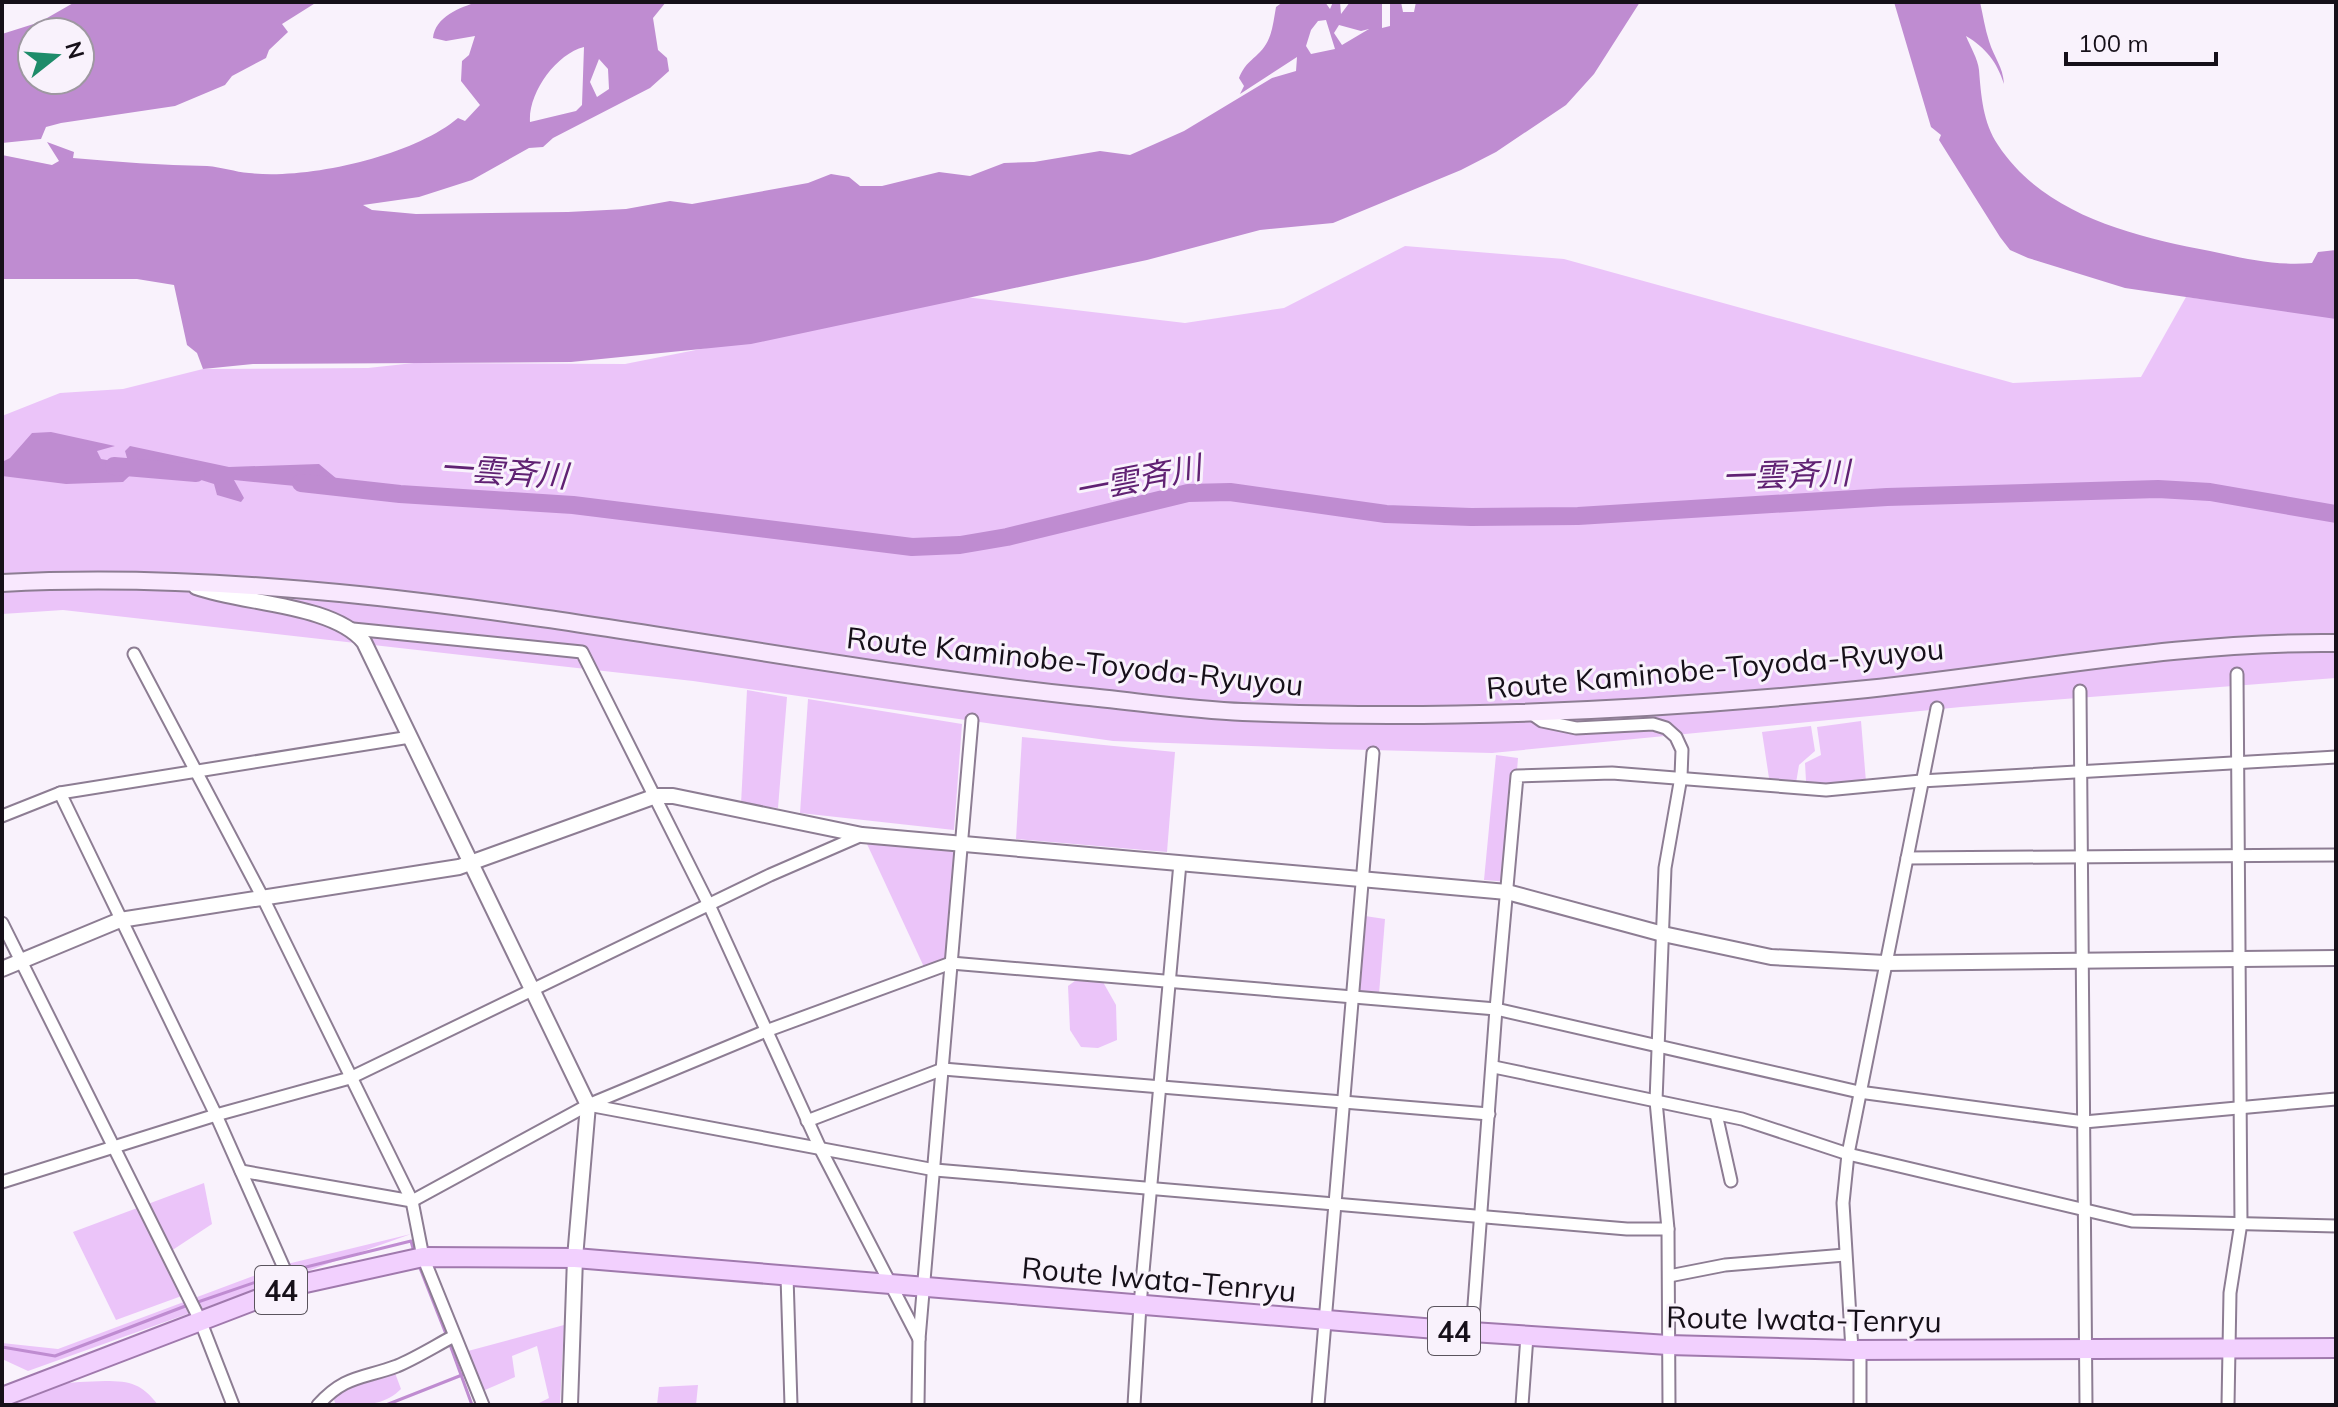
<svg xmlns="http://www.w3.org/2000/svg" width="2338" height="1407" font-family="Mulish,'Noto Sans JP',sans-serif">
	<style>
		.green { fill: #ebc4f9 }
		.water { fill: #bf8cd1; fill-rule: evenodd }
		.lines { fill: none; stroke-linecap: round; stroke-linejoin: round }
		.stream { stroke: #bf8cd1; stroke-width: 3 }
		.river { stroke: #bf8cd1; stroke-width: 18 }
		.minor-casing { stroke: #8d7d93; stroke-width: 15 }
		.tertiary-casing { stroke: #8d7d93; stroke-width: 18 }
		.secondary-casing { stroke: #8d7d93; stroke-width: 20 }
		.primary-casing { stroke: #a079ad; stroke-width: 22 }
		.minor { stroke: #fff; stroke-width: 11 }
		.tertiary { stroke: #fff; stroke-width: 14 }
		.secondary { stroke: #f9e8fe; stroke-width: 16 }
		.primary { stroke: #f2d0fe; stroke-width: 18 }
		.labels { text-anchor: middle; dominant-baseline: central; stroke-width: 6; stroke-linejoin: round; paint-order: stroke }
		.shield { fill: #f9f2fc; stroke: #5a545d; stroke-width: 2 }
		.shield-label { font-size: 28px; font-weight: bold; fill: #161019 }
		.street-label { font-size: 30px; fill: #161019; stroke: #f9f2fc }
		.water-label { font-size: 32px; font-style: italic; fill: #602173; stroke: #f9f2fc }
	</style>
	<rect width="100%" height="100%" fill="#f9f2fc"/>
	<g class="green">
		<path d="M1405,246l159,13 449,124 128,-6 45,-80 150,19v362l-375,29 -469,46 -162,-4 -217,-8 -420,-60 -630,-71 -61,4v-198l58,-23 63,-4 80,-20 165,-1 46,-5 211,1 340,-67 220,26 99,-15z"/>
		<path d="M747,690l40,7 -9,111 -37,-4z"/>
		<path d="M808,699l154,25 -8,106 -154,-17z"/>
		<path d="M1861,721l5,61 -34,8 -26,-9 -1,-18 16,-8 -4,-28z"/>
		<path d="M1811,726l4,25 -16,14 -3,18 -27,-5 -7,-46z"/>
		<path d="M1022,737l153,15 -8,100 -151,-13z"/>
		<path d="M1496,755l22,3 -10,124 -24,-2z"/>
		<path d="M867,844l88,7 -10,110 -21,6z"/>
		<path d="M1365,916l20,3 -6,75 -21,-3z"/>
		<path d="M1079,978l24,4 13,23 1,35 -19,8 -17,-1 -11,-17 -2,-44z"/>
		<path d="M204,1183l8,41 -41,27 16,43 -71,26 -43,-88z"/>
		<path d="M411,1234l-383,137 -26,-12v-16l56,6 225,-84z"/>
		<path d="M564,1325l-4,80h-25l14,-7 -12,-52 -25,10 3,21 -37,16 -10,-42z"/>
		<path d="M385,1372l10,1 6,16c-18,18 -40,16 -65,16l-4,-10z"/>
		<path d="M105,1381c26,0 37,3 53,24h-148c29,-22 60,-23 95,-24z"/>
		<path d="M698,1385l-2,20h-39l2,-18z"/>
	</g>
	<g class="water">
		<path d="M75,2h242l-35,22 6,8 -19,18 -3,8 -34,18 -7,9 -50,21 -114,17 -15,4 -5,12 -39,4v-109l38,-12zM32,32h48v48h-48z"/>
		<path d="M478,2h188l-13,16 5,32 9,8 2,13 -19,17 -97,50 -10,9 -14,1 -57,32 -53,17 -56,8 9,5 44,4 152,-2 58,-3 44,-8 22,3 116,-21 23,-9 18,3 11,9h22l57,-14 31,4 34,-13 30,-1 66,-11 30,4 54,-24 88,-53 24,-7 1,-14 -57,37 4,-8 -5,-8c6,-14 11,-16 21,-26 12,-12 13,-28 16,-45l7,-5h42l5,7 3,-7h7l1,12 9,-12h32v26l8,-2v-24h11l2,10h11l2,-10h224l-46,72 -28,31 -70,47 -35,18 -128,53 -73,7 -113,30 -396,84 -180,18 -318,2 -50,5 -6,-16 -10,-8 -13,-60 -37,-6h-135v-124l50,10 7,-4 -12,-19 27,10 -1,6c44,4 89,7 134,8 15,1 28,6 42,7 58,7 164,-17 209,-55l7,3 15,-16 -19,-24 1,-20 7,-6 6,-19 -29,5 -13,-3c2,-21 27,-31 45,-36zM1326,20l9,29 -24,5 -5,-8 5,-16 7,-9zM1339,25l22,6 8,-2 -27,16 -8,-12zM584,47l-2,58 -6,6 -46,11c-2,-29 26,-68 54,-75zM599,59l9,10 1,20 -12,8 -7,-15z"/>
		<path d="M1894,2h86c3,13 5,27 9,39 5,17 14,25 15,43 -7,-22 -18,-36 -38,-48 4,10 12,23 13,34 2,25 4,53 19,75 46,70 135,91 212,106 36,8 66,15 102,12l6,-11 18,-2v69l-211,-31 -97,-30 -18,-8 -10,-13 -61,-97 2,-5 -10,-8z"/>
		<path d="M51,432l64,14 -18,5 4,8 17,3 9,-4 -2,-7 5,-5 99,21 90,-3 18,15 -21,9 -82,-8 10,18 -3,4 -24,-7 -3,-11 -70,-22 -21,20 -57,2 -64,-8v-14l8,-4 22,-25z"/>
	</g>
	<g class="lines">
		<g class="stream">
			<path d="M418,1263l28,71"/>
			<path d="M290,1271l121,-30 3,11"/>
			<path d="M195,1303l87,-30"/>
			<path d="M449,1342l23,63"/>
			<path d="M2,1347l53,9 133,-51"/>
			<path d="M386,1405l76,-30"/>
		</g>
		<g class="river">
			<path d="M114,466l82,7"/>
			<path d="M301,483l99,11 173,11 339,42 48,-2 47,-8 181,-44 42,-1 156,22 85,3 107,-1 309,-19 271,-8 52,3 126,22"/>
		</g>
		<g class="minor-casing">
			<g id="minor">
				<path d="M353,629l229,23 128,255 111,243 98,189"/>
				<path d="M134,654l129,244 149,303 11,56 60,148"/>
				<path d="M2080,691l6,714"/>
				<path d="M1532,714l10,7 34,7 77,-4 13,4 10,9 6,13 -1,27 -16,91 -9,233 12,128 1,176"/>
				<path d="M60,793l156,322 76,171"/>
				<path d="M2,816l58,-23 350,-56"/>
				<path d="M1907,858l429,-3"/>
				<path d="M2,923l198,397 33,85"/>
				<path d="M1494,1067l248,52 106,35 284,67 204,5"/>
				<path d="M588,1105l347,65 692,59h41"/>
				<path d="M1716,1114l15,67"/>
				<path d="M807,1121l136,-52 546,45"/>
				<path d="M241,1171l171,30 176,-96 178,-74 185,-68 545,46 363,83 225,30 252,-23"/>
				<path d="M2,1182l214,-67 134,-37 420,-203 92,-40"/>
				<path d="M787,1276l4,129"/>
				<path d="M1669,1276l56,-11 120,-10"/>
				<path d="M1472,1332l24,-323 21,-233 95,-3 214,17 95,-9 415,-24"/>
				<path d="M1852,1350l-9,-147 5,-49 89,-446"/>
				<path d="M318,1405c27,-30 44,-26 79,-39 19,-8 38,-20 57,-30"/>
				<path d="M918,1405l1,-66 53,-619"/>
				<path d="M1134,1405l6,-100 40,-442"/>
				<path d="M1318,1405l55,-652"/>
				<path d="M1522,1405l5,-69"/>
				<path d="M1860,1405v-55"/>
				<path d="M2228,1405l2,-112 11,-70 -4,-549"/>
			</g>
		</g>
		<g class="tertiary-casing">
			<g id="tertiary">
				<path d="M196,587c47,17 137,17 168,55l224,463 -13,153 -5,147"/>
				<path d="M2,969l118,-49 339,-53 197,-71h17l189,39 645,57 156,42 108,23 114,6 451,-5"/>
			</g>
		</g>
		<g class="secondary-casing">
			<path id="secondary" d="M2,583c363,-19 718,75 1077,113 54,5 110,14 164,16 209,9 416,-2 624,-23 156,-16 311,-48 469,-46"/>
		</g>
		<g class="primary-casing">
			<path id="primary" d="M2,1397l290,-111 131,-29 152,1 897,74 196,13 184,5 484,-2"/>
		</g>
		<use href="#minor" class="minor"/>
		<use href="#tertiary" class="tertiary"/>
		<use href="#secondary" class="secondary"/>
		<use href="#primary" class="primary"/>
	</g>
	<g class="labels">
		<g class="shield">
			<rect x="255" y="1266" width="52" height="48" rx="6"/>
			<rect x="1428" y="1307" width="52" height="48" rx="6"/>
		</g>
		<g class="shield-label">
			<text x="281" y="1290">44</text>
			<text x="1454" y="1331">44</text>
		</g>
		<g class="street-label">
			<text transform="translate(1075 661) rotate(6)">Route Kaminobe-Toyoda-Ryuyou</text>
			<text transform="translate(1715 668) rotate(-5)">Route Kaminobe-Toyoda-Ryuyou</text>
			<text transform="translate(1159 1279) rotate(5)">Route Iwata-Tenryu</text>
			<text transform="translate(1804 1319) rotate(1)">Route Iwata-Tenryu</text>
		</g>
		<g class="water-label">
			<text transform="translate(504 471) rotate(4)">一雲斉川</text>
			<text transform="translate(1786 474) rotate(-2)">一雲斉川</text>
			<text transform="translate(1138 478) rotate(-11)">一雲斉川</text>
		</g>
	</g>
	<rect width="2338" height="1407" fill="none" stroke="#161019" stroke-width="8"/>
	<g transform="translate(56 56) rotate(73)"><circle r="38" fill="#f9f2fc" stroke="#9e98a1" stroke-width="2"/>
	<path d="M0-6L14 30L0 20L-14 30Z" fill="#1e8c6a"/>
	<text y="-12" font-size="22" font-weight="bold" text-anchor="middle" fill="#161019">N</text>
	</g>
	<path d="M2066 52v12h150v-12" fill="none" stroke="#161019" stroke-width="4"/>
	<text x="2078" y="52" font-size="24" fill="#161019" stroke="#f9f2fc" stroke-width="6" paint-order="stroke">100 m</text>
</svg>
